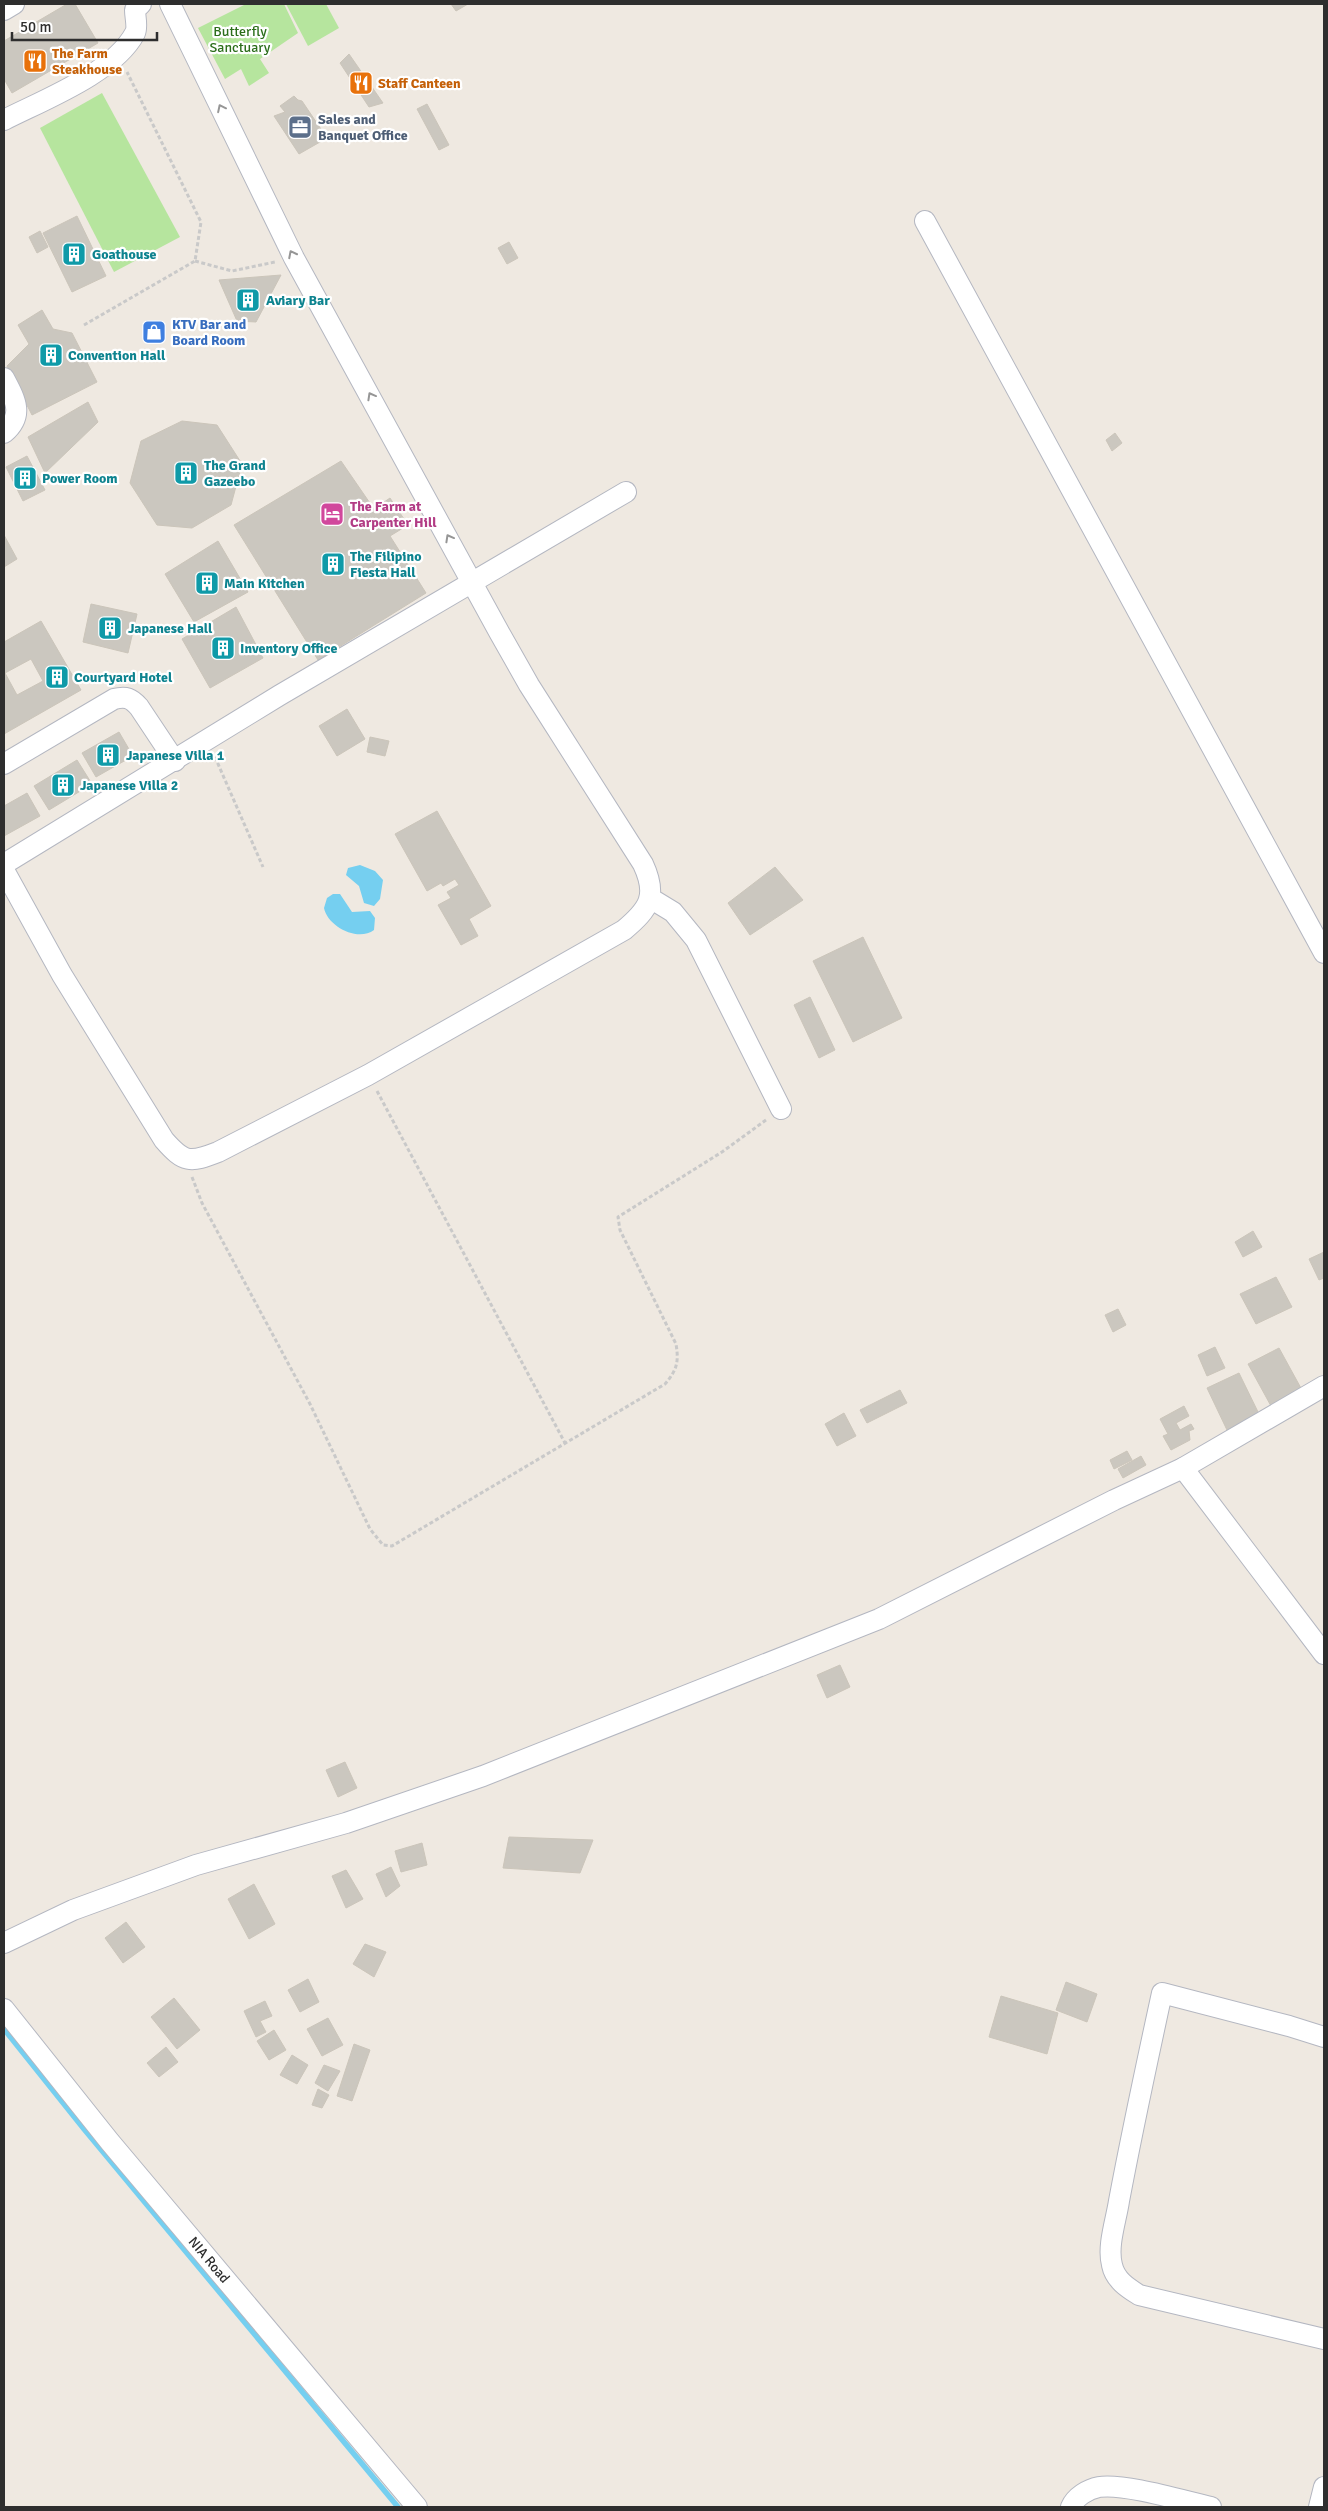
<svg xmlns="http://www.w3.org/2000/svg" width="1328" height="2511" font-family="Signika,sans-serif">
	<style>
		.green { fill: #b6e59e }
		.water { fill: #75cff0 }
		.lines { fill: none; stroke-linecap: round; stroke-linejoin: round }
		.stream { stroke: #75cff0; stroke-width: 5.5 }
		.building { fill: #cbc7bf; stroke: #cbc5ba; fill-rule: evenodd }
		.minor-casing { stroke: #b4b7c1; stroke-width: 22 }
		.path { stroke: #c9c9c9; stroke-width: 3; stroke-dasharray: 4 2.5; stroke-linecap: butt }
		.minor { stroke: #fff; stroke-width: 20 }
		.oneway { stroke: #969696 }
		.labels { text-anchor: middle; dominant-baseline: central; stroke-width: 4.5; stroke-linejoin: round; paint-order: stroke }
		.park-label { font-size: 14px; fill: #2c6e1b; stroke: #fff }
		.food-label { font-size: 14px; font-weight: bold; fill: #c56008; stroke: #fff; text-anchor: start }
		.service-label { font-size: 14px; font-weight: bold; fill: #4e5e75; stroke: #fff; text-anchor: start }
		.culture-label { font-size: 14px; font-weight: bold; fill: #0d838f; stroke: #fff; text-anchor: start }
		.shop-label { font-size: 14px; font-weight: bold; fill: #366cbe; stroke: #fff; text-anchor: start }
		.hotel-label { font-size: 14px; font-weight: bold; fill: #b23c85; stroke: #fff; text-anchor: start }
		.street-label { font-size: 14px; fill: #2e2e2e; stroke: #fff }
	</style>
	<rect width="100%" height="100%" fill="#efe9e1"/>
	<g class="green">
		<path d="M246,4h38l14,29 -38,26 9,14 -20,13 -8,-17 -16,10 -27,-51z"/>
		<path d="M286,4h40l13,24 -31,18z"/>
		<path d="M102,93l78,144 -66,35 -74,-144z"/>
	</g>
	<g class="water">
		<path d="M360,865l15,6 8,9 -3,19 -6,7 -10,-3 -5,-17 -13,-11 2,-7z"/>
		<path d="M333,894h7l12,18 18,-1 5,7 -1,12c-16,12 -46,-3 -50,-22l3,-10z"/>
	</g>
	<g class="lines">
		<path class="stream" d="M4,2029l80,100 314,378"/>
	</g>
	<g class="building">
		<path d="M67,4h8l23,39 -86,50 -8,-14v-38z"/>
		<path d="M451,4h17l-12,7z"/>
		<path d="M349,54l34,49 -14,4 -29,-44z"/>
		<path d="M294,96l4,4 4,1 25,37 -28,16 -25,-38 11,-4 -5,-6z"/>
		<path d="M427,104l22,41 -10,5 -22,-41z"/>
		<path d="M77,216l29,60 -34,16 -29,-59z"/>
		<path d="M40,231l8,16 -11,6 -8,-16z"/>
		<path d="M509,242l9,16 -11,6 -9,-16z"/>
		<path d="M281,275l-25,47 -19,-1 -18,-41z"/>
		<path d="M42,310l11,19 19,4 25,49 -65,33 -25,-49 22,-22 -11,-19z"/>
		<path d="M88,402l10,20 -53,51 -17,-36z"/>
		<path d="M182,421l35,4 25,39 -11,41 -39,23 -35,-3 -27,-42 11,-42z"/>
		<path d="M1115,433l7,10 -10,8 -6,-11z"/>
		<path d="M27,456l18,34 -22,11 -17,-34z"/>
		<path d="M341,461l33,48 16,-11 18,27 -18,11 36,57 -108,67 -84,-135z"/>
		<path d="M4,535l13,24 -13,8z"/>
		<path d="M218,541l30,51 -54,30 -29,-48z"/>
		<path d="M91,604l46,10 -9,39 -45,-11z"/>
		<path d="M236,607l27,51 -53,30 -28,-49z"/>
		<path d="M41,621l40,69 -77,44v-92zM31,659l12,22 -26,14 -12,-22z"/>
		<path d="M347,709l18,30 -28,17 -18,-30z"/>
		<path d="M119,732l14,24 -37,21 -14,-24z"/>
		<path d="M370,737l19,4 -4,15 -18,-4z"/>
		<path d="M77,760l15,24 -43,26 -15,-24z"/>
		<path d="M27,793l13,23 -36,20v-30z"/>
		<path d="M437,811l54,95 -22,13 9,17 -17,9 -23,-40 13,-7 -4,-6 12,-7 -4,-6 -12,7 -2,-3 -14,8 -32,-57z"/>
		<path d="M775,867l28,33 -53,35 -22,-32z"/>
		<path d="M863,937l39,81 -49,24 -40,-81z"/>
		<path d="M810,997l25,53 -16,8 -25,-53z"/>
		<path d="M1253,1231l9,16 -19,10 -8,-15z"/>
		<path d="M1324,1252v26l-5,2 -10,-21z"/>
		<path d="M1276,1277l16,30 -36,17 -16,-30z"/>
		<path d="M1118,1309l8,16 -13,7 -8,-17z"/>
		<path d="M1215,1347l10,21 -18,8 -9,-21z"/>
		<path d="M1279,1348l23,42 -31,16 -23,-42z"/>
		<path d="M1239,1373l20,41 -32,16 -20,-42z"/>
		<path d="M900,1390l7,13 -40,20 -7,-13z"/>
		<path d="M1184,1406l5,10 -13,7 4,7 11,-6 3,5 -5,2 1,9 -19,10 -8,-14 5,-2 -8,-15z"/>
		<path d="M844,1413l12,23 -19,10 -12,-22z"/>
		<path d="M1127,1451l5,9 -18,9 -4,-9z"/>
		<path d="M1141,1456l5,9 -23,13 -5,-9z"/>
		<path d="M840,1665l10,22 -23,11 -10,-23z"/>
		<path d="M345,1762l12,26 -19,9 -12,-27z"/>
		<path d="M509,1837l84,3 -13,33 -77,-5z"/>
		<path d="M422,1843l5,22 -26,7 -6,-21z"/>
		<path d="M391,1867l9,19 -14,11 -10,-23z"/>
		<path d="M346,1870l17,29 -17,9 -14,-32z"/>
		<path d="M254,1884l21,40 -26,15 -21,-40z"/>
		<path d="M126,1922l19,25 -22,16 -18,-25z"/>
		<path d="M365,1944l21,8 -12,25 -21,-13z"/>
		<path d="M308,1979l11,23 -19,10 -12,-22z"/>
		<path d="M1066,1982l31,12 -10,28 -31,-12z"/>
		<path d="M1001,1996l57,17 -11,41 -58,-17z"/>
		<path d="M174,1998l26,32 -23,19 -26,-32z"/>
		<path d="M265,2001l7,15 -12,5 6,11 -10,5 -12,-26z"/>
		<path d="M328,2018l15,27 -21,11 -15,-27z"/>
		<path d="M274,2030l12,20 -17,10 -12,-19z"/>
		<path d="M354,2044l16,6 -18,51 -15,-5z"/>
		<path d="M166,2047l12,15 -19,15 -12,-14z"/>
		<path d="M292,2055l16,10 -11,19 -17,-9z"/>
		<path d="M324,2065l16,6 -12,20 -13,-8z"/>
		<path d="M318,2089l11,6 -7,13 -10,-3z"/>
	</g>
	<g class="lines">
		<g class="minor-casing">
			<g id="minor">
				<path d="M4,10l10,-6"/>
				<path d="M4,120c39,-20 110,-47 131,-87 3,-6 0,-16 0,-23l6,-6"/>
				<path d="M925,221l399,732"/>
				<path d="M4,378c11,21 21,37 0,55"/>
				<path d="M4,764l110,-65c12,-3 17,-1 25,8l36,54"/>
				<path d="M4,864l276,-169 346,-203"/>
				<path d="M4,870l58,105 102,165c20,23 26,23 54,12l150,-77 256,-145c25,-21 34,-34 19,-66l-114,-179 -30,-53 -205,-374 -124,-254"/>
				<path d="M650,898l23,14 23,28 85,169"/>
				<path d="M1183,1468l141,186"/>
				<path d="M4,1943l69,-33 123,-45 150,-42 137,-47 396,-157 235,-119 69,-32 141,-82"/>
				<path d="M4,2009l106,133 307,365"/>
				<path d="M1324,2037l-35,-11 -127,-33c-15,69 -30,139 -43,208 -3,20 -12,45 -7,64 3,15 16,23 27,30l185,44"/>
				<path d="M1071,2507c4,-10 17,-18 28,-20 25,-4 85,14 112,20"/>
				<path d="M1319,2507l5,-20"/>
			</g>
		</g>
		<g class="path">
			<path d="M195,261l37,10 43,-9"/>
			<path d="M84,325l111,-64 6,-39 -74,-150"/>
			<path d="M215,757l48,110"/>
			<path d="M377,1091l188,352"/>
			<path d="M192,1177l10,26 108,201 60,125 13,16 9,1 273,-162c12,-14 14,-22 11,-40l-56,-114 -2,-13 104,-65 44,-32"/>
		</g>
		<use href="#minor" class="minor"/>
	</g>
	<defs><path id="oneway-chevron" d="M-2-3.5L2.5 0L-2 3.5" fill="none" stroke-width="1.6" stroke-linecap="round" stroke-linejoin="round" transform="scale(1.25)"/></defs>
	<g class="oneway">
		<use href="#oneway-chevron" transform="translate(221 108) rotate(-116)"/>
		<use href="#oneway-chevron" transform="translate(292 254) rotate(-117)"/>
		<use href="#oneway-chevron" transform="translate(371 396) rotate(-119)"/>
		<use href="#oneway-chevron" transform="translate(449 538) rotate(-119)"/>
	</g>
	<defs>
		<g id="restaurant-square" transform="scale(1.25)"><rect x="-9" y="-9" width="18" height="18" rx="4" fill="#e8710a" stroke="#fff"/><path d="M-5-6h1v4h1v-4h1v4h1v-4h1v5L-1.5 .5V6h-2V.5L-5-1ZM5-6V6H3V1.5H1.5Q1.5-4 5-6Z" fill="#fff"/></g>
		<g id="office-square" transform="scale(1.25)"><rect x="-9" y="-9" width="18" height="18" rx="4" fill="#5c6f8a" stroke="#fff"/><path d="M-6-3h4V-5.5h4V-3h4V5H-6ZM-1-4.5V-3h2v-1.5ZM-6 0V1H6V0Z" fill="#fff"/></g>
		<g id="building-square" transform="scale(1.25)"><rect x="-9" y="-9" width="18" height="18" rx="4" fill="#0f9aa8" stroke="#fff"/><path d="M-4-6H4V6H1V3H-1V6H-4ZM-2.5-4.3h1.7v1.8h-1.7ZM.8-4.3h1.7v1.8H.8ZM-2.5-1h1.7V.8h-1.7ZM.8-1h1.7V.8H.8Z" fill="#fff"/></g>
		<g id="shop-square" transform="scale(1.25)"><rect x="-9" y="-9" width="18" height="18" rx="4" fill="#3f7fe0" stroke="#fff"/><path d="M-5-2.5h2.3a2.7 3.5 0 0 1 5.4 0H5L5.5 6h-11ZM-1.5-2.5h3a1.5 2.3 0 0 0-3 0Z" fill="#fff"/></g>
		<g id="hotel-square" transform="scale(1.25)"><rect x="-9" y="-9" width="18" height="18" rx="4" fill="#d1479c" stroke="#fff"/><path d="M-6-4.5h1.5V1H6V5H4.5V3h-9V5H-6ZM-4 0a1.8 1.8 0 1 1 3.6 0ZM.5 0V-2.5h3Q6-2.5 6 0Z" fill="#fff"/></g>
	</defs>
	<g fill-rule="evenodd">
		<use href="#restaurant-square" x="35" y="61"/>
		<use href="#restaurant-square" x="361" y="83"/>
		<use href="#office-square" x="300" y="127"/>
		<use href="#building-square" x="74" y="254"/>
		<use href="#building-square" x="248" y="300"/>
		<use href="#shop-square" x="154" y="332"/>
		<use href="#building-square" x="51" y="355"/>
		<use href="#building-square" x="186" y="473"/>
		<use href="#building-square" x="25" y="478"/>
		<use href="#hotel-square" x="332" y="514"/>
		<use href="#building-square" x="333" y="564"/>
		<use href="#building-square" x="207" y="583"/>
		<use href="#building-square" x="110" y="628"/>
		<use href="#building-square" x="223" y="648"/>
		<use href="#building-square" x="57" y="677"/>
		<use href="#building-square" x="108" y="755"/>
		<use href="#building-square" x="63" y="785"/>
	</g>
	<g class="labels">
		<g class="park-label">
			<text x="240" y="31">Butterfly<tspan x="240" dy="16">Sanctuary</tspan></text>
		</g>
		<g class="food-label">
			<text x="52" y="53">The Farm<tspan x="52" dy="16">Steakhouse</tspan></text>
			<text x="378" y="83">Staff Canteen</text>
		</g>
		<g class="service-label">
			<text x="318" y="119">Sales and<tspan x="318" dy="16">Banquet Office</tspan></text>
		</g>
		<g class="culture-label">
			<text x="92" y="254">Goathouse</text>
			<text x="266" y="300">Aviary Bar</text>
			<text x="68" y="355">Convention Hall</text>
			<text x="204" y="465">The Grand<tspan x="204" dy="16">Gazeebo</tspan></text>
			<text x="42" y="478">Power Room</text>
			<text x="350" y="556">The Filipino<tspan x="350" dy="16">Fiesta Hall</tspan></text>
			<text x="224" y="583">Main Kitchen</text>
			<text x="128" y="628">Japanese Hall</text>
			<text x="240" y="648">Inventory Office</text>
			<text x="74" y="677">Courtyard Hotel</text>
			<text x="126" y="755">Japanese Villa 1</text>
			<text x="80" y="785">Japanese Villa 2</text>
		</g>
		<g class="shop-label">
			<text x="172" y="324">KTV Bar and<tspan x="172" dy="16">Board Room</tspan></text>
		</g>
		<g class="hotel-label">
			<text x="350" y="506">The Farm at<tspan x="350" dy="16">Carpenter Hill</tspan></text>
		</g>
		<g class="street-label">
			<text transform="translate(209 2260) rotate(50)">NIA Road</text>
		</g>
	</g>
	<rect width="1328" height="2511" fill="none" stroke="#2e2e2e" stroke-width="10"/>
	<path d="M12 32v8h145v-8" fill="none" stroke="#2e2e2e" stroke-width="2.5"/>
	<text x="20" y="32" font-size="15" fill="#2e2e2e" stroke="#ffffff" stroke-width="4" paint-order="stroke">50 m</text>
</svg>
